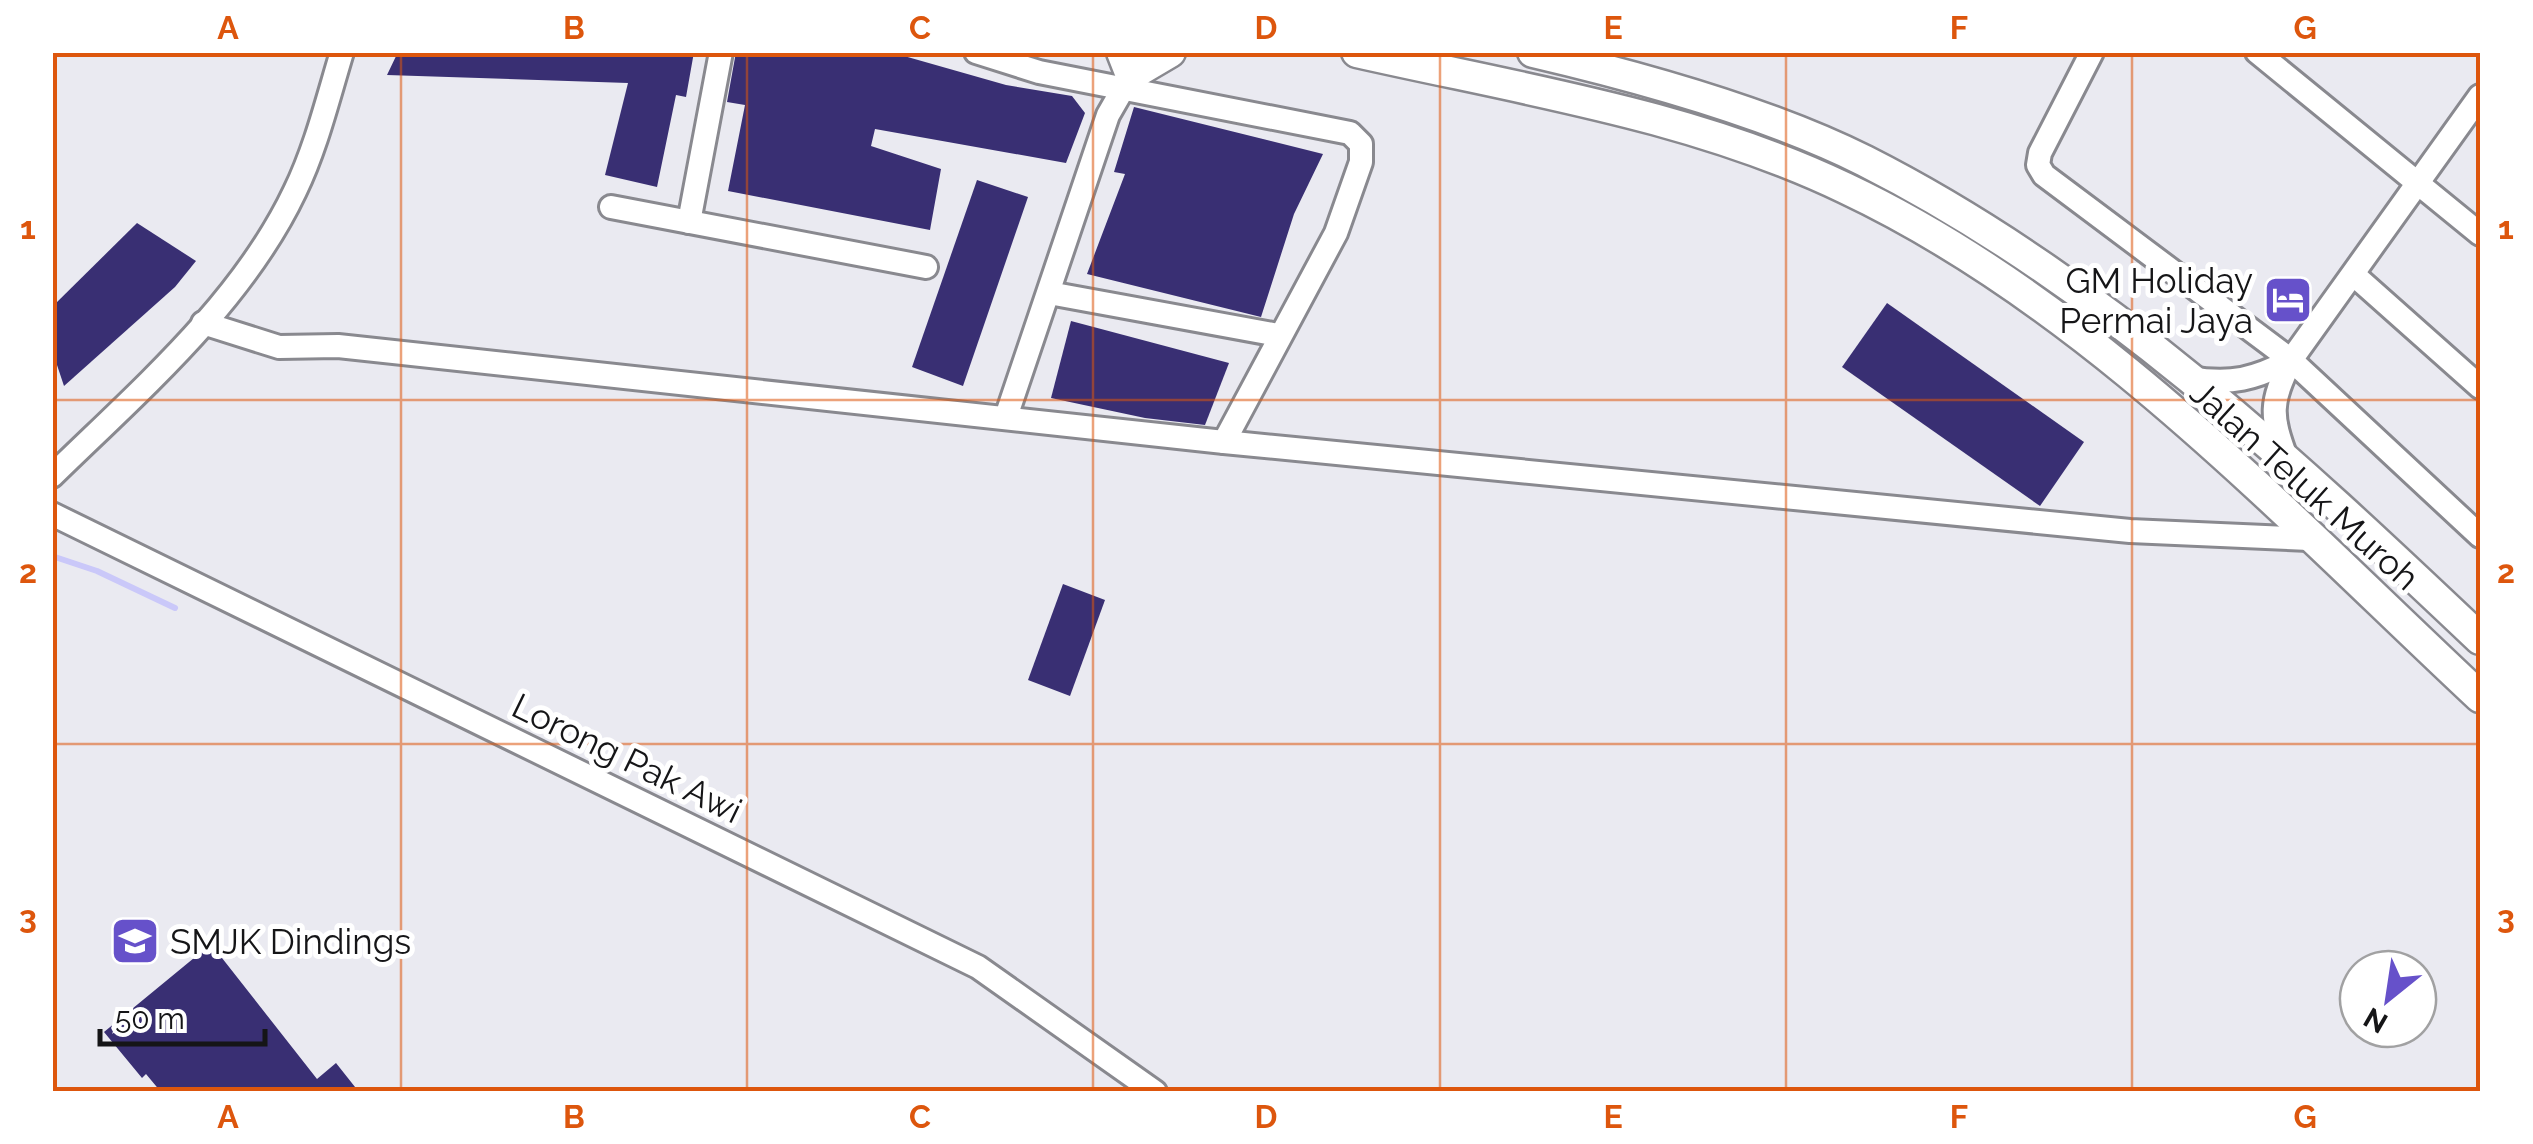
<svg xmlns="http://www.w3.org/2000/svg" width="2533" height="1144" font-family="Raleway,sans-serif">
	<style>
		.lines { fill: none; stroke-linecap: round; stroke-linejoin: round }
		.stream { stroke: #cac8f9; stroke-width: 6 }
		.building { fill: #392f73 }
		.street-casing { stroke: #89898f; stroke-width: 28 }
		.secondary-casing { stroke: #89898f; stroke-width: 35 }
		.street { stroke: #fff; stroke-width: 22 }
		.secondary { stroke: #fff; stroke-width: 30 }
		.grid { fill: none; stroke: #dd560d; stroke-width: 2.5; stroke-opacity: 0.55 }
		.labels { text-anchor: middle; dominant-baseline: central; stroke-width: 10; stroke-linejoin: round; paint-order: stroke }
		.poi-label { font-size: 35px; fill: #151517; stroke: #fff; text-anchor: end }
		.street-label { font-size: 35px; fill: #151517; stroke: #fff }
		.neatline { fill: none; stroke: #dd560d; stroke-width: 4 }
		.grid-label { font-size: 32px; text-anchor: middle; font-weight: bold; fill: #dd560d }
	</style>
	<rect width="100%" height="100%" fill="#eaeaf1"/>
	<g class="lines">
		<path class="stream" d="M52,556l45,15 78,37"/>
	</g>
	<g class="building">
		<path d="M398,52h296l-8,45 -10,-2 -19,92 -52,-12 23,-92 -241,-8z"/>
		<path d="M736,52h154l116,33 66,11 13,17 -19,50 -191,-34 -4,17 70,23 -11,61 -202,-39 17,-86 -18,-3z"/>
		<path d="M1134,107l189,47 -29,60 -33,103 -174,-43 38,-100 -11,-2z"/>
		<path d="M977,180l51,17 -65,189 -51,-19z"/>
		<path d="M137,223l59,38 -21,26 -111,99 -12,-36v-43z"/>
		<path d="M1887,303l197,139 -44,64 -198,-139z"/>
		<path d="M1071,321l158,42 -24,62 -60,-7 -94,-20z"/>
		<path d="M1063,584l42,16 -35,96 -42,-16z"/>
		<path d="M211,944l106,135 19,-16 23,29h-198l-15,-18 -4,4 -38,-46z"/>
	</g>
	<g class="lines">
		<g class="street-casing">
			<g id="street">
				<path d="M976,52l63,20 311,61 11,11v18l-25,71 -112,209"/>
				<path d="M2092,52l-52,101 -2,12 6,10 247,185 189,176"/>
				<path d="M2257,52l223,182"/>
				<path d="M611,207l315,60"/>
				<path d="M689,222l32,-170"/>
				<path d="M2354,275l126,112"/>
				<path d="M1049,293l229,42"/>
				<path d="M203,323l76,24 59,-1 886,96 906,89 179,8"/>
				<path d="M2190,378c41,7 65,1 101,-18"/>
				<path d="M1006,417l102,-302 23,-40"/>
				<path d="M2287,460c-17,-46 -17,-56 4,-100l189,-264"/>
				<path d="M52,476c88,-86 190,-173 243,-285 21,-43 33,-93 47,-139"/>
				<path d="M52,514l926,453 177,125"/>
			</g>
		</g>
		<g class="secondary-casing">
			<g id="secondary">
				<path d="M1122,52l9,23 39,-23"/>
				<path d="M1357,52c163,37 336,63 488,136 244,115 440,327 635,509"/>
				<path d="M1533,52c107,25 234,60 332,109 233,118 427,300 615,478"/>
			</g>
		</g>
		<use href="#street" class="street"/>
		<use href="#secondary" class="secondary"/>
	</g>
	<path class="grid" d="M401,52v1040M747,52v1040M1093,52v1040M1440,52v1040M1786,52v1040M2132,52v1040M52,400h2428M52,744h2428"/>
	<defs>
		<g id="hotel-square" transform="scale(2.5)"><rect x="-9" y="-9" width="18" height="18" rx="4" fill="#6651ca" stroke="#fff"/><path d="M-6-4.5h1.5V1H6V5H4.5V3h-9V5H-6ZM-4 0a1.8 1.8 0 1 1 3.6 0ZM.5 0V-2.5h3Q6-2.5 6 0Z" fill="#fff"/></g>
		<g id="school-square" transform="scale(2.5)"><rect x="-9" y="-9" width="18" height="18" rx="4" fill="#6651ca" stroke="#fff"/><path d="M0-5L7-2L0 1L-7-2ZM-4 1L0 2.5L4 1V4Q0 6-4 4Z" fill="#fff"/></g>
	</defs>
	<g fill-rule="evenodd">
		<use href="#hotel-square" x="2288" y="300"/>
		<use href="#school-square" x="135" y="941"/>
	</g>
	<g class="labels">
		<g class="poi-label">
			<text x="2253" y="280">GM Holiday<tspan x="2253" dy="40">Permai Jaya</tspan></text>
			<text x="170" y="941" text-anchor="start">SMJK Dindings</text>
		</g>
		<g class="street-label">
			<text transform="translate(2305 485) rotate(42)">Jalan Teluk Muroh</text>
			<text transform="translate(627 758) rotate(26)">Lorong Pak Awi</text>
		</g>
	</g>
	<rect width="2533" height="1144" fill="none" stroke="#ffffff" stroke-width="110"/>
	<g transform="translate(2388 999) rotate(210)"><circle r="48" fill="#ffffff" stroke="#a1a1a2" stroke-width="2.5"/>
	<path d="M0-8L18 38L0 25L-18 38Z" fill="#6651ca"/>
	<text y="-15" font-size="28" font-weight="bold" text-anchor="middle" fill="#151517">N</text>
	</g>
	<path d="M100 1029v15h165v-15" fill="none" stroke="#151517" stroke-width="5"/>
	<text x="115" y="1029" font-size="30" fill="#151517" stroke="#ffffff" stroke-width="8" paint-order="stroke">50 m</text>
	<rect x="55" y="55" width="2423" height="1034" class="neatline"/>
	<g class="grid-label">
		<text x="228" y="39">A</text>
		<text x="574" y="39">B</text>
		<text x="920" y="39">C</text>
		<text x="1266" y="39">D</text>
		<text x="1613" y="39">E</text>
		<text x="1959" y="39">F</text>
		<text x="2305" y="39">G</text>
		<text x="28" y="239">1</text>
		<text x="2506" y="239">1</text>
		<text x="28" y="583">2</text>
		<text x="2506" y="583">2</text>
		<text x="28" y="928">3</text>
		<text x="2506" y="928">3</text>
		<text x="228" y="1128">A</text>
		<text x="574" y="1128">B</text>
		<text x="920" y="1128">C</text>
		<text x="1266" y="1128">D</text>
		<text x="1613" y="1128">E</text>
		<text x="1959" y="1128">F</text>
		<text x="2305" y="1128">G</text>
	</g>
</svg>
